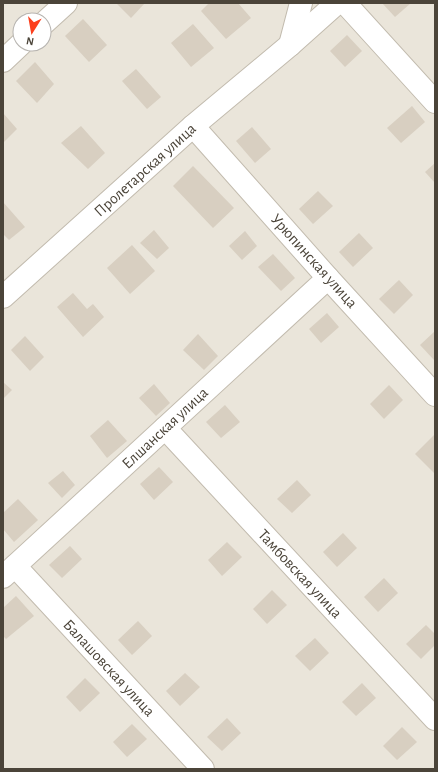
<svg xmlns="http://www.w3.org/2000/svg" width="438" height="772" font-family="'Alegreya Sans',sans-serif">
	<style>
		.residential { fill: #eae5da; fill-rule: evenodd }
		.building { fill: #d8cfc1 }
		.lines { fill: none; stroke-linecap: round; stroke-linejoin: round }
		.minor-casing { stroke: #c2bbae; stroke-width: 24 }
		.minor { stroke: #fff; stroke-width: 22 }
		.labels { text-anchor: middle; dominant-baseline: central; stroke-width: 4; stroke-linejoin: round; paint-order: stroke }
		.street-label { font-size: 16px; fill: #4b4439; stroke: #fff }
	</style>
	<rect width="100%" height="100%" fill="#f6f3ec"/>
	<path class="residential" d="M3,3h432v766h-432zM20,20h24v24h-24z"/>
	<g class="building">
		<path d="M116,3h29l-14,15z"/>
		<path d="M209,3h29l13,15 -25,21 -25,-28z"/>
		<path d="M382,3h29l-16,14z"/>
		<path d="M83,19l24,26 -18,17 -24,-26z"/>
		<path d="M193,24l21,24 -23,19 -20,-24z"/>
		<path d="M347,35l15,16 -17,16 -15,-16z"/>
		<path d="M35,62l19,22 -17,19 -21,-22z"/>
		<path d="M136,69l25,28 -14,12 -25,-28z"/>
		<path d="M412,106l13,16 -24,21 -14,-15z"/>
		<path d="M3,113l14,16 -13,13 -1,-2z"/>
		<path d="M81,126l24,27 -17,16 -27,-26z"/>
		<path d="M252,127l19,22 -16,14 -19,-22z"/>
		<path d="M435,163v20l-10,-11z"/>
		<path d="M193,166l41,42 -21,20 -40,-42z"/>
		<path d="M318,191l15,15 -20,18 -14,-15z"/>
		<path d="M3,202l22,25 -16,13 -6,-6z"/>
		<path d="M154,230l15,18 -12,11 -17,-16z"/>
		<path d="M245,231l12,15 -15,14 -13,-14z"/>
		<path d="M359,233l14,15 -20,19 -14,-15z"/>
		<path d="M132,245l23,26 -25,23 -23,-26z"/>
		<path d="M273,254l22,24 -14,13 -23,-24z"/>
		<path d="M399,280l14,15 -19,19 -15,-15z"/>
		<path d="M73,293l14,16 6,-5 11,13 -21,20 -26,-30z"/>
		<path d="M327,313l12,14 -18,16 -12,-14z"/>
		<path d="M435,331v28l-1,1 -14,-15z"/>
		<path d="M198,334l20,22 -14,14 -21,-20z"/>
		<path d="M25,336l19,21 -14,14 -19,-21z"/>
		<path d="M3,382l9,8 -9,9z"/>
		<path d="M154,384l16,19 -14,13 -17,-18z"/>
		<path d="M389,385l14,15 -19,19 -14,-15z"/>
		<path d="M225,405l15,17 -19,16 -15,-16z"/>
		<path d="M108,420l19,21 -20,17 -17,-22z"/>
		<path d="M435,434v40l-20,-20z"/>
		<path d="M159,467l14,15 -19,18 -14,-16z"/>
		<path d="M63,471l12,14 -13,13 -14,-15z"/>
		<path d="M297,480l14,15 -19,18 -15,-14z"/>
		<path d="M18,499l20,21 -24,22 -11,-13v-16z"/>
		<path d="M343,533l14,15 -20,19 -14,-15z"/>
		<path d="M227,542l15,15 -20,19 -14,-16z"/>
		<path d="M70,546l12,13 -20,19 -13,-13z"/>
		<path d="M384,578l14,15 -20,19 -14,-15z"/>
		<path d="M272,590l15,15 -20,19 -14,-15z"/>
		<path d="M16,596l18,20 -28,23 -3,-3v-28z"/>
		<path d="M138,621l14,15 -20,19 -14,-15z"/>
		<path d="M426,625l9,9v11l-14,14 -15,-15z"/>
		<path d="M315,638l14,15 -19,18 -15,-15z"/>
		<path d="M185,673l15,14 -20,19 -14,-15z"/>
		<path d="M85,678l15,15 -20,19 -14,-15z"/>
		<path d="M362,683l14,15 -20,18 -14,-14z"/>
		<path d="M227,718l14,15 -19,18 -15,-14z"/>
		<path d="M132,724l15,15 -20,18 -14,-15z"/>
		<path d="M402,727l15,15 -20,18 -14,-14z"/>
	</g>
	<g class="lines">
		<g class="minor-casing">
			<g id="minor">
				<path d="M345,3l90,99"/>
				<path d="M44,23l22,-20"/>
				<path d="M290,45l11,-42"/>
				<path d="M3,61l18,-17"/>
				<path d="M193,126l135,152 107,117"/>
				<path d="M3,297l190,-171 97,-81 47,-42"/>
				<path d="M165,428l270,291"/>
				<path d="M15,566l188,203"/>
				<path d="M3,577l325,-299"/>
			</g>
		</g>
		<use href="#minor" class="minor"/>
	</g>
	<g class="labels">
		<g class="street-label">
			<text transform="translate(145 170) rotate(-42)">Пролетарская улица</text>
			<text transform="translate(314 261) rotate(48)">Урюпинская улица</text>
			<text transform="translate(165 428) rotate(-43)">Елшанская улица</text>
			<text transform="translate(300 574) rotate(47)">Тамбовская улица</text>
			<text transform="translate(109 668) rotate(47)">Балашовская улица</text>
		</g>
	</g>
	<rect width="438" height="772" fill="none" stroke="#4b4439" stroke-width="8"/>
	<g transform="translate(32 32) rotate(191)"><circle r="19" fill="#ffffff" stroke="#b7b4b0"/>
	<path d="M0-3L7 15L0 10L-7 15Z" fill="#fc3f1d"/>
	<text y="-6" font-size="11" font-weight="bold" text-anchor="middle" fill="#4b4439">N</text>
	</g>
</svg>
